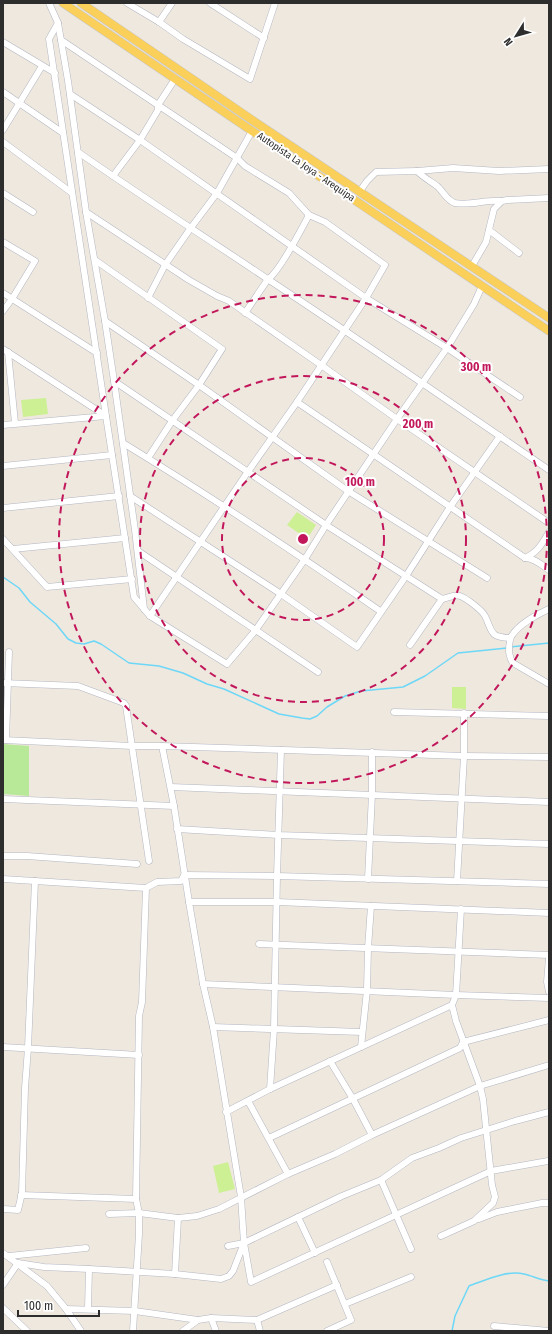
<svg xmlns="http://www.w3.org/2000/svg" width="552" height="1334" font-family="'Fira Sans Condensed',sans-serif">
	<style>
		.green { fill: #b7e999 }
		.pitch { fill: #cdf095 }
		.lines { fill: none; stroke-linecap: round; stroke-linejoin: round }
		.stream { stroke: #6dd7f7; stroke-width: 1.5 }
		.minor-casing { stroke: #b3b6c1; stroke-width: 7 }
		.major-casing { stroke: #c8c8c8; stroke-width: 9 }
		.minor { stroke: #fff; stroke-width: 6 }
		.major { stroke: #facf5a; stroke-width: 8 }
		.ring { fill: none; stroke: #c2185b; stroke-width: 2; stroke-dasharray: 7 5 }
		.labels { text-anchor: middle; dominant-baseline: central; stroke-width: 4; stroke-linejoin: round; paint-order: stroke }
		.street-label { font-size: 10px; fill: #2d2d2d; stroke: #fff }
		.centre { fill: #c2185b; stroke: #fff; stroke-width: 2 }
		.ring-label { font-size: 12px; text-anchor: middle; font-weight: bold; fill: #c2185b; stroke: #fff; stroke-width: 4; stroke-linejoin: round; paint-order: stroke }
	</style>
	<rect width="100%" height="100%" fill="#efe8df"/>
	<path class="green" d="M3,744l26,2v50l-26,-2z"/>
	<g class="pitch">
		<path d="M46,398l2,16 -25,3 -2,-17z"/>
		<path d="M297,512l19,13 -9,14 -20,-14z"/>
		<path d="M452,687h14v22l-14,-1z"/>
		<path d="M228,1162l7,27 -16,4 -6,-27z"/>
	</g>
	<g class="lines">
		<g class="stream">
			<path d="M3,577l16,11 11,14 26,22 12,15 8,4 8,1 10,-3 7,3 28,19 30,3 24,7 24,11 17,5 55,25 23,4 8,1 7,-3 10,-9 18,-11 16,-5 42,-4 22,-11 33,-23 49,-5"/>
			<path d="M510,647l39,-4"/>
			<path d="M452,1331l3,-15 14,-30c17,-6 37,-16 55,-12 9,2 16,6 25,7"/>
		</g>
		<g class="minor-casing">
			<g id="minor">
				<path d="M49,3l9,20 10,58 18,131 19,109 9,60 21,149 9,79"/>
				<path d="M127,3l32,19 24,17 67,40 25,-76"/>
				<path d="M210,3l54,35"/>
				<path d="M159,22l13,-19"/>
				<path d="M61,40l176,118 8,8 44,27 20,22 16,7 60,43 -19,33 -69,104 -50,71 -97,143"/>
				<path d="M3,42l52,31"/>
				<path d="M3,92l60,41"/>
				<path d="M70,94l70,46 226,158 81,50 73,49"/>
				<path d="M3,130l39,-64"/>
				<path d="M3,142l69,51"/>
				<path d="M78,152c63,44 127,85 191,128 94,62 187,126 280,190"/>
				<path d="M417,171l36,-3 46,3 50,-2"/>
				<path d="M113,176l27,-36 18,-30v-5l17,-26"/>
				<path d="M360,191l7,-10 9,-9 41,-1c6,6 13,10 20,15 6,5 10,15 18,17 15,3 32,-4 47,-2"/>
				<path d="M3,193l30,19"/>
				<path d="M86,212l103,68 28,16 12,5 92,64 76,54 152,104"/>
				<path d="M489,230l30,23"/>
				<path d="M3,242l32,19 -23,38 -9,12"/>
				<path d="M95,260l127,89 -23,36 -27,36 -24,37"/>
				<path d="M472,266l14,-24 8,-33 8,-8 5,-1 42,-2"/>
				<path d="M3,293l94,60"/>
				<path d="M148,298l17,-33 25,-36 27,-36 35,-62"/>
				<path d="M245,313l23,-34c11,-6 34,-51 41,-64"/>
				<path d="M105,321l94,64 149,106 139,87"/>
				<path d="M3,349l103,67 28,181 16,19 77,48 28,-33 50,-72 21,-34 71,-106 50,-71 27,-44 8,-18"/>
				<path d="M8,352l7,71"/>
				<path d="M114,381l212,144 116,74c6,-1 12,-5 18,-3 6,2 22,14 25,20 8,16 4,21 25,22"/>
				<path d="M297,402l228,156c9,0 17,7 24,12"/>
				<path d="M3,425l103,-9 -57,-377 9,-16"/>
				<path d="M123,443c87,53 173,110 257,168"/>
				<path d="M3,466l109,-11"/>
				<path d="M130,496l151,98 76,53 49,-71 44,-69 50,-71"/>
				<path d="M3,508l116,-12"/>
				<path d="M3,539l44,48 85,-8"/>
				<path d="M13,549l112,-11"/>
				<path d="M138,551l180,121"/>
				<path d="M525,558c13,-6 17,-14 24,-26"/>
				<path d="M549,609c-11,5 -29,15 -36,25 -4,4 -4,12 -4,18 1,4 1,7 4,11l36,21"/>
				<path d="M410,645l32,-46"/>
				<path d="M3,683l75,3 46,17 2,3 23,155"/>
				<path d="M394,712l155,4"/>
				<path d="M3,740l129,6h30l302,10 85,1"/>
				<path d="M6,740l3,-88"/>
				<path d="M162,746l12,60 15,96 14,82 10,43 28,170 3,46 7,39 240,-111 57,-10"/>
				<path d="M171,787l378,15"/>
				<path d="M3,799l171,7"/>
				<path d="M177,829l101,6 271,9"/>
				<path d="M3,856h24l110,8"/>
				<path d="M3,879l143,9 11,-6 24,-1 3,-6 93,1 272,8"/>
				<path d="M368,879l4,-85v-42"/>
				<path d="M457,881l7,-125v-43"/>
				<path d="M189,902h88l272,11"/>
				<path d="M259,944l290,11"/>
				<path d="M549,958l-2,24 2,10"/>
				<path d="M203,984l253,11 93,3"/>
				<path d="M213,1027l149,5"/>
				<path d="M3,1047l136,8"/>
				<path d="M361,1047l6,-57 1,-42 3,-42"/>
				<path d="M330,1061l23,38 19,36"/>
				<path d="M270,1089l4,-60 3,-153 4,-126"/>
				<path d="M248,1101l40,73"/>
				<path d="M226,1112l44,-23 182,-84"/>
				<path d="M269,1138l191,-90 3,-6 86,-22"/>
				<path d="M381,1180l30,69"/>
				<path d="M21,1195l115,4"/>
				<path d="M3,1209l15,1 4,-17 3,-105 3,-40 7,-167"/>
				<path d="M109,1214l30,-1 39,5 -3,56"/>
				<path d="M298,1217l17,36"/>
				<path d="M178,1218l19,-2 22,-7 69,-35 47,-20 37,-19 108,-49 69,-21"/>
				<path d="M479,1219l18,-7 45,-9h7"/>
				<path d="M441,1236l33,-15 19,-18 2,-6 -3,-12 -9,-86 -3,-13 -24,-65 -4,-16 4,-10 5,-86"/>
				<path d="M228,1246l16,-3 98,-47 39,-16 31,-22 27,-10 22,-10 54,-17 34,-9"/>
				<path d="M3,1253l44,33 19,23 15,22"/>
				<path d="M9,1256l77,-8"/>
				<path d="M327,1262l24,58 -24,11"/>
				<path d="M3,1285l15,-22 26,4 45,2 86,5 46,5 8,-3 4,-5 11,-28"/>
				<path d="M345,1304l66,-27"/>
				<path d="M3,1308l24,23"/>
				<path d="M66,1309l69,2 63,9"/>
				<path d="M88,1309l1,-40"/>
				<path d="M211,1318l5,13"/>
				<path d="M257,1320l3,11"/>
				<path d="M494,1326l55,5"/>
				<path d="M133,1331l6,-97v-21l-3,-14 3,-183 3,-14 4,-114"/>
				<path d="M183,1331l15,-11 13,-2 46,2 80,-35"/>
			</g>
		</g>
		<g class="major-casing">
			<g id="major">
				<path d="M63,3l189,128 297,200"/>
				<path d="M81,3l174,119 294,196"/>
			</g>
		</g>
		<use href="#minor" class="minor"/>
		<use href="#major" class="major"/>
	</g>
	<g class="ring">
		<circle cx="303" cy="539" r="81"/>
		<circle cx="303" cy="539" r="163"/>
		<circle cx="303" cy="539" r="244"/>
	</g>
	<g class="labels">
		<g class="street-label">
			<text transform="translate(306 167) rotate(34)">Autopista La Joya - Arequipa</text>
		</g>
	</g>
	<circle cx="303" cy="539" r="6" class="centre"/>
	<g class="ring-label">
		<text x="476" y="371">300 m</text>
		<text x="418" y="428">200 m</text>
		<text x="360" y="486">100 m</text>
	</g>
	<rect width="552" height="1334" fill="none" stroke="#2d2d2d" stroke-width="8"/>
	<g transform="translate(516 36) rotate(233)" stroke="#ffffff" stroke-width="3" paint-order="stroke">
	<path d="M0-3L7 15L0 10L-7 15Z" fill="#2d2d2d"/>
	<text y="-6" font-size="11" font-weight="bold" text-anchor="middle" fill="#2d2d2d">N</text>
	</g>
	<path d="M18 1310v6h81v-6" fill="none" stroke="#2d2d2d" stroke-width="2"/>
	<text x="24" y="1310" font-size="12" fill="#2d2d2d" stroke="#ffffff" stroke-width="3" paint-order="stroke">100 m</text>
</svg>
